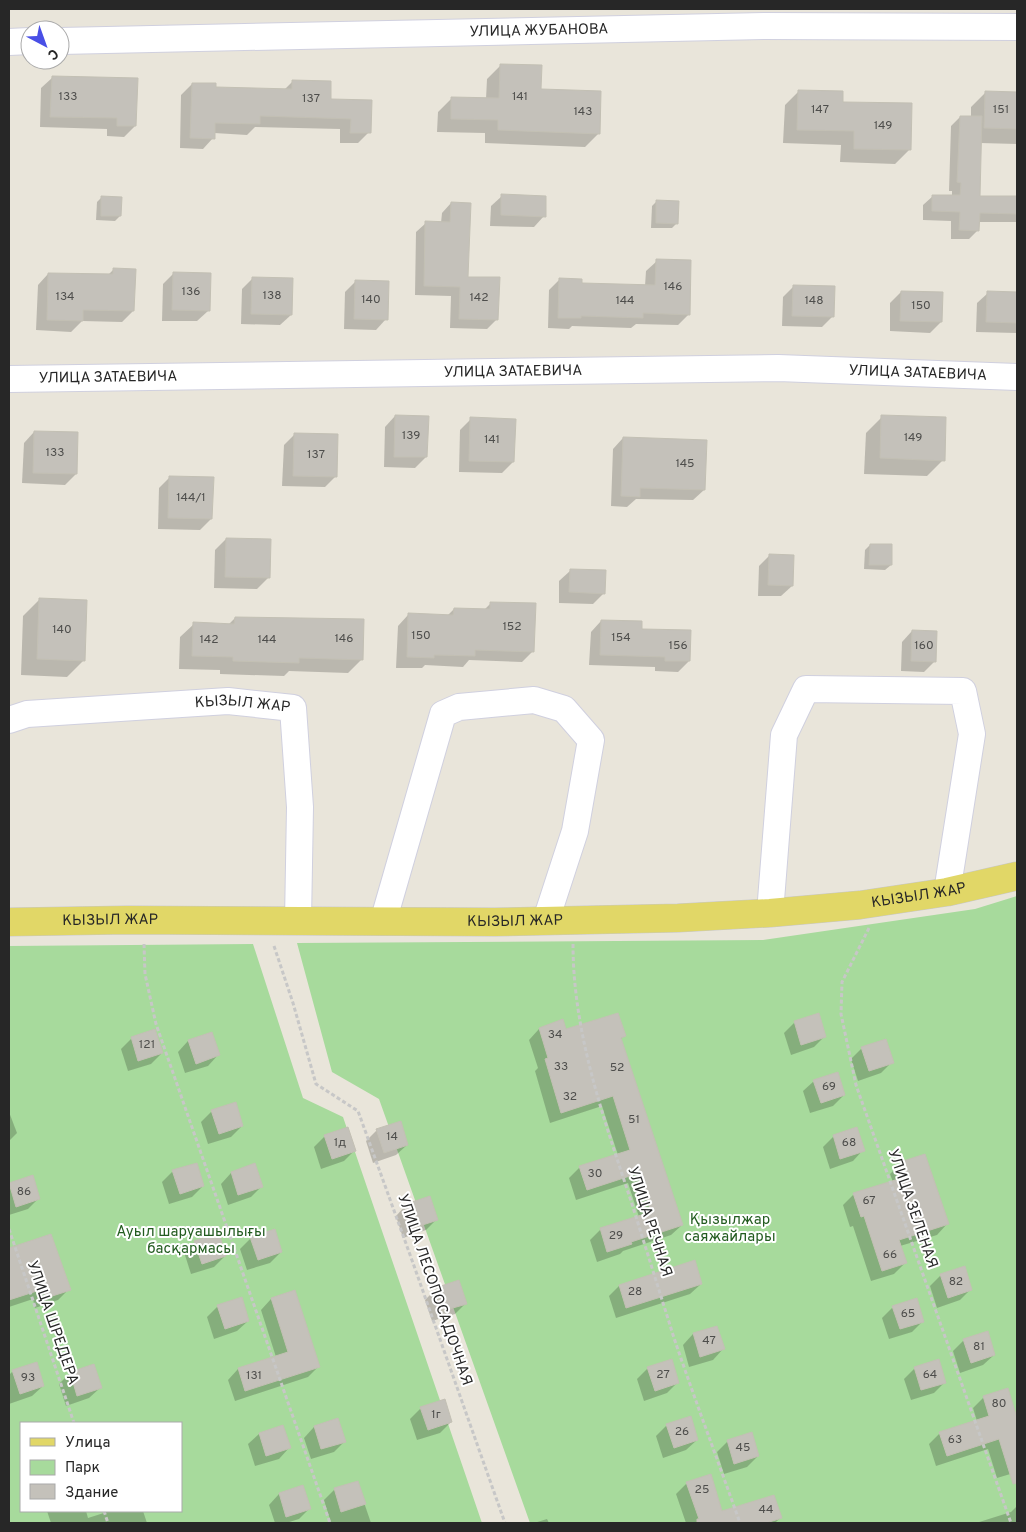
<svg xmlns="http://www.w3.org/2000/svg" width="1026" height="1532" font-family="Overpass,sans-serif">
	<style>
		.green { fill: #a7da9c; fill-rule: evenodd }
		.shadow { fill: #0003 }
		.building { fill: #c4c1ba; stroke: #c3c0b4 }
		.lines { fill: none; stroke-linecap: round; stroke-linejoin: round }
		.minor-casing { stroke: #d0d0df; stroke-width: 28 }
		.major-casing { stroke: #c7c7c7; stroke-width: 29 }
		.path { stroke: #c7c7c7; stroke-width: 3; stroke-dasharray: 4 2.5; stroke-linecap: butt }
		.minor { stroke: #fff; stroke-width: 26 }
		.major { stroke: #e1d767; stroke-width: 28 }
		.labels { text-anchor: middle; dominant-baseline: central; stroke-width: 4; stroke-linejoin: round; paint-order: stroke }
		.number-label { font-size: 12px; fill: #4e4e4c }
		.street-label { font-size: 15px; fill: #272727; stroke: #fff }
		.park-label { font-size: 15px; fill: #235c20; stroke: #fff }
	</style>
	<rect width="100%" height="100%" fill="#e9e5da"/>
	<g class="green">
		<path d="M1017,896v627h-487l-151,-424 -47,-27 -35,-129 466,-3 212,-31z"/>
		<path d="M253,944l50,154 40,19 139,406h-473v-577zM21,1423h160v88h-160z"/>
	</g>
	<g class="shadow">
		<path d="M501,65l39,25 59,43 -14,14 -100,-4v-10l-48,-1 1,-20 14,-14 34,1 1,-20z"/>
		<path d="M52,78l83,48 -11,11 -17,-1v-7l-67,-2 1,-39z"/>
		<path d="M293,81l37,19 39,32 -11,11h-18v-14l-85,-2 -8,8 -33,-2 -1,5 -10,11 -23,-1 1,-53 11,-11 23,4 69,2z"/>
		<path d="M799,91l42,12 68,47 -14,14 -55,-2 1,-17 -58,-2 2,-38z"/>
		<path d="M986,92l31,1v51l-37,-1 -2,54 39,1v24h-39v8l-9,9h-18v-18l-28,-1v-15l10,-9h19v-5h-3l2,-65 9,-9h11v-10z"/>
		<path d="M502,196l42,20 -10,11 -44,-1 1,-20z"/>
		<path d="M102,197l18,19 -5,5 -19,-1 1,-18z"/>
		<path d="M657,201l20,22 -5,5h-21l1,-22z"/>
		<path d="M451,203l16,75 30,41 -10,10 -37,-1 1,-32 -36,-1 1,-63 10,-9h15l1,-10z"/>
		<path d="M657,261l32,53 -11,11 -42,-1 -5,4 -59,-2 -3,3 -21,-1 1,-38 11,-11 21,5 64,2 1,-15z"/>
		<path d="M114,269l19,42 -11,11 -40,-1 -11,11 -35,-2 2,-45 10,-11 60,1z"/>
		<path d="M174,273l34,38 -11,10h-35l1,-37z"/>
		<path d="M253,278l38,37 -11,10 -39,-1 1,-35z"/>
		<path d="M356,281l30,38 -10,11 -32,-1 1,-37z"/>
		<path d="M794,286l39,30 -11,11 -40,-1 1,-29z"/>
		<path d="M901,292l40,30 -11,11 -40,-2v-28z"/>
		<path d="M988,293h29l-1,40 -40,-1 1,-29z"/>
		<path d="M395,416l31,41 -11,11 -31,-1 1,-40z"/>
		<path d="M882,417l61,43 -16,16 -63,-2 2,-41z"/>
		<path d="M471,419l42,43 -11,11 -43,-1 1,-42z"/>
		<path d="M34,432l42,42 -11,11 -43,-2 2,-40z"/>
		<path d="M295,434l41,42 -11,11 -43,-1 2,-41z"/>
		<path d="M623,438l81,52 -11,10 -57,-1 -9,8 -16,-1 2,-57z"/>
		<path d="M170,477l41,42 -11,11 -42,-1 1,-41z"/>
		<path d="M226,539l42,39 -11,11 -43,-1 1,-38z"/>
		<path d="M870,545l21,20 -6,5 -21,-1 1,-19z"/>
		<path d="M770,555l22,31 -11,10h-23l1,-30z"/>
		<path d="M570,571l34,22 -11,11 -34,-1v-22z"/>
		<path d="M39,600l45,60 -17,17 -46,-2 2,-59z"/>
		<path d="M491,603l42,48 -11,11 -53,-2 -6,7 -38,-2 -3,3h-26l2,-42 10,-11 39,1 7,-7 30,1z"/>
		<path d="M235,618l127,41 -14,14 -59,-2 -5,5 -64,-2v-4l-41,-1 1,-32 14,-13 34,1z"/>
		<path d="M601,621l88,40 -11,11 -23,-1v-4l-66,-2 2,-33z"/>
		<path d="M912,631l23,30 -11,11 -23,-1 1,-29z"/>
		<path d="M795,1022l30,14 -11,11 -23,8 -7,-22z"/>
		<path d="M539,1029l85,7 -4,4 62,185 -11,10 -48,16 -3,3 -23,8 -7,-22 11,-11 38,-12 -11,-34 -52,17 -7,-22 11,-11 38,-12 -16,-49 -52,17 -15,-52 3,-3 -9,-28z"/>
		<path d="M132,1038l30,15 -11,11 -23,7 -7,-22z"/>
		<path d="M188,1041l30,14 -10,11 -23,7 -7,-21z"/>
		<path d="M862,1048l30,14 -11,11 -23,8 -7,-22z"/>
		<path d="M814,1081l30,14 -11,11 -23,7 -7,-22z"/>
		<path d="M212,1111l30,15 -11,11 -23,7 -7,-22z"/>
		<path d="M9,1112l8,21 -8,8z"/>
		<path d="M377,1130l30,15 -11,10 -23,8 -7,-22z"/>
		<path d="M325,1136l30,14 -11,11 -23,8 -7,-22z"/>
		<path d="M834,1136l29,14 -10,11 -23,8 -7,-22z"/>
		<path d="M901,1163l46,61 -10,11 -37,11 5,17 -11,11 -23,7 -18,-55 -3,1 -7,-22 11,-11 39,-12 -3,-8z"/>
		<path d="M173,1171l30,15 -11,11 -23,7 -7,-22z"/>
		<path d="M231,1173l30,14 -10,10 -23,8 -7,-21z"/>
		<path d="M32,1177l7,21 -11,11 -19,6v-31z"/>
		<path d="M406,1205l30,15 -10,10 -23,8 -7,-22z"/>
		<path d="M51,1236l18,53 -11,11 -23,8 -2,-9 -24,8v-58z"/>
		<path d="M251,1238l30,14 -11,11 -23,7 -7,-21z"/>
		<path d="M195,1242l30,14 -11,11 -23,7 -7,-22z"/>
		<path d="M941,1275l30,14 -11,11 -23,8 -7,-22z"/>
		<path d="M701,1284l-11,10 -74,24 -7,-22 10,-10z"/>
		<path d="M436,1289l30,14 -11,11 -23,7 -7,-21z"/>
		<path d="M271,1299l48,67 -11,11 -73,24 -7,-21 10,-11 38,-12 -15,-47z"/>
		<path d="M218,1306l30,15 -11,10 -23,8 -7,-22z"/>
		<path d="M893,1307l30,14 -11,11 -23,7 -7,-21z"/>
		<path d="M716,1327l7,22 -10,11 -24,7 -6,-22 10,-11z"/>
		<path d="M964,1340l30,15 -11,10 -23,8 -7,-22z"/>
		<path d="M93,1366l7,22 -11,10 -23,8 -7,-22 11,-11z"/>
		<path d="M648,1368l30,14 -11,11 -23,8 -7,-22z"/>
		<path d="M915,1368l30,14 -11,11 -23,7 -7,-21z"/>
		<path d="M13,1371l30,15 -11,10 -23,8v-29z"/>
		<path d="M1007,1389l10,34v49l-20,6 -9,-29 -52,17 -7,-22 11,-11 37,-12 -4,-13 11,-11z"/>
		<path d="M421,1408l30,14 -11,11 -23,7 -7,-21z"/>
		<path d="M667,1425l30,15 -11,10 -23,8 -7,-22z"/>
		<path d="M314,1427l31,14 -11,11 -23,7 -7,-21z"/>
		<path d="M259,1434l30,14 -10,11 -24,7 -7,-22z"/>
		<path d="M728,1441l30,15 -11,11 -23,7 -7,-22z"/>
		<path d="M357,1482l14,41h-40l-7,-23 10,-10z"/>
		<path d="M687,1483l35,30 58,5 -5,5h-89l-10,-29z"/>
		<path d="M279,1494l31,14 -11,11 -13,4h-11l-6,-18z"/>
		<path d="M1017,1506v17h-41l35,-11z"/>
		<path d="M47,1511h39l2,7 22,-7h33l4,12h-96z"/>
		<path d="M547,1519l2,4h-15z"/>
	</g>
	<g class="building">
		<path d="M500,64l42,1 -1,24 60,2 -1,43 -102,-4v-10l-47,-1v-22l48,1z"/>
		<path d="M52,76l86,2 -2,48h-19v-8l-67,-1z"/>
		<path d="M292,80l39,1v18l41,1 -1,33h-21l1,-14 -91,-3v8l-45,-1v16l-25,-1 2,-55h24v4l76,2z"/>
		<path d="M798,90l45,1v11l69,1 -1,47 -57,-1v-18l-57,-1z"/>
		<path d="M985,91l32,1v37l-33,-1z"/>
		<path d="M960,116h22l-2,80h37v18l-37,-1 -1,18 -20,-1 1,-18 -28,-1v-16h28l1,-12 -4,-1z"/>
		<path d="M501,194l45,2v21l-45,-2z"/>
		<path d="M101,196l21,1 -1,19h-20z"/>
		<path d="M656,200l23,1 -1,23 -22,-1z"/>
		<path d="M451,202l20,1 -3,74h32l-2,43 -39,-1 1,-32 -36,-1 1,-65 25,1z"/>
		<path d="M656,259l35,1 -1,55 -47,-2v5l-62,-2v2h-23l1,-40 23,1v4l73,2z"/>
		<path d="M113,268l23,1 -2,42 -51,-1v11l-36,-1 1,-47 65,1z"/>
		<path d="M173,272l38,1 -1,38 -38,-1z"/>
		<path d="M252,277l41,1 -1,37 -41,-1z"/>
		<path d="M355,280l34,1 -1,39 -34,-1z"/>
		<path d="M793,285l42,1 -1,31 -42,-1z"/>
		<path d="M901,291l42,1 -1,30 -42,-1z"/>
		<path d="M987,291l30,1v31l-31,-1z"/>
		<path d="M395,415l34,1 -2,41h-33z"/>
		<path d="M881,415l65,2 -1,44 -65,-3z"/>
		<path d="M470,417l46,2 -2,43 -45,-1z"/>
		<path d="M34,431l44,1 -1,42 -44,-1z"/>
		<path d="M294,433l44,1 -1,43 -44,-1z"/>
		<path d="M623,437l84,3 -2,50 -65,-2v9l-19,-1z"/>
		<path d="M169,476l45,1 -2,42 -44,-1z"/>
		<path d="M226,538l45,1 -1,39 -45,-1z"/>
		<path d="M870,544h22v21h-23z"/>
		<path d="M769,554l25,1 -1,31 -25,-1z"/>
		<path d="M570,569l36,1 -1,24 -36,-2z"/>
		<path d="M39,598l48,2 -2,61 -48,-2z"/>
		<path d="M490,602l46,1 -2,49 -59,-2v6l-41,-1v3l-27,-1 1,-44 45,2 1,-7 36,1z"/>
		<path d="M235,617l129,2 -1,41 -64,-2v5l-66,-2v-4l-41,-1 1,-34 41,2z"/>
		<path d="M601,620l41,1v8l49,1 -1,31h-25v-4l-65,-2z"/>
		<path d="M912,630l25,1 -1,31 -25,-1z"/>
		<path d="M618,1013l8,23 -5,2 62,187 -52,17 1,2 -25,8 -7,-24 51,-16 -12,-39 -52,17 -8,-24 51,-16 -17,-54 -52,17 -16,-54 3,-1 -9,-30 24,-9 3,10z"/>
		<path d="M819,1013l7,24 -25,8 -7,-24z"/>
		<path d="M155,1029l8,24 -25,8 -7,-24z"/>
		<path d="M212,1032l8,23 -24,9 -8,-24z"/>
		<path d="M886,1039l8,24 -25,8 -8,-24z"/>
		<path d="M838,1072l7,23 -24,8 -8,-23z"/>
		<path d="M236,1102l7,24 -24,8 -8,-24z"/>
		<path d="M401,1121l7,24 -24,8 -8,-24z"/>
		<path d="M348,1127l8,24 -24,8 -8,-24z"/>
		<path d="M857,1127l8,24 -25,8 -7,-24z"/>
		<path d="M925,1154l24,70 -50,16 8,23 -25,8 -18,-55 -3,1 -8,-24 52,-16 -5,-15z"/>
		<path d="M197,1163l7,23 -24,8 -8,-24z"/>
		<path d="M255,1163l8,24 -25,8 -7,-23z"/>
		<path d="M33,1175l7,24 -24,8 -7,-24z"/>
		<path d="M430,1196l8,24 -25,8 -7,-24z"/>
		<path d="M275,1229l7,23 -24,8 -8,-23z"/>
		<path d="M219,1233l7,23 -24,8 -8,-23z"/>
		<path d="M51,1234l20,56 -25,8 -3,-9 -34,11v-52z"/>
		<path d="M695,1260l7,24 -76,24 -7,-23z"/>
		<path d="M965,1266l7,24 -24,8 -8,-24z"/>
		<path d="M459,1280l8,24 -25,7 -7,-23z"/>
		<path d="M295,1290l25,77 -75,24 -7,-23 50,-16 -17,-54z"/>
		<path d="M242,1297l7,24 -24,8 -8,-24z"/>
		<path d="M917,1298l7,24 -24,7 -8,-23z"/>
		<path d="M717,1326l8,23 -25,8 -7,-24z"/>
		<path d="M988,1331l7,24 -24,8 -8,-24z"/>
		<path d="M672,1359l7,24 -24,8 -8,-24z"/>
		<path d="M939,1359l7,24 -25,7 -7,-23z"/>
		<path d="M37,1362l7,24 -24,8 -8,-24z"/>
		<path d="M94,1364l8,24 -25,8 -7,-24z"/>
		<path d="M1008,1388l9,30v65l-4,1 -14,-45 -52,17 -8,-24 50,-16 -6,-20z"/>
		<path d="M445,1399l7,23 -24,8 -8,-23z"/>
		<path d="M691,1416l7,24 -24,8 -8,-24z"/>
		<path d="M338,1418l8,24 -25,7 -7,-23z"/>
		<path d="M283,1425l8,23 -25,8 -7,-23z"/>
		<path d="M752,1432l7,24 -25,8 -7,-24z"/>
		<path d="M711,1474l11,37 52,-16 8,23 -16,5h-69v-4h2l-13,-37z"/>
		<path d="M358,1481l8,23 -25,8 -7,-24z"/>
		<path d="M303,1485l8,24 -25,8 -7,-24z"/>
	</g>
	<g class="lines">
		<g class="minor-casing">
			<g id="minor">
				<path id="s1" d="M60,41l705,-15 252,1"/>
				<path d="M9,42l21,-1"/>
				<path id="s2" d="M9,379l769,-11 239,9"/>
				<path id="s3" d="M9,720l18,-6 201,-13 65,7 7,99 -2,114"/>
				<path d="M770,913l14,-178 22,-46 157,2 9,43 -25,158"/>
				<path d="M383,922l60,-208 16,-7 75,-7 30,9 27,31 -16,91 -29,89"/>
			</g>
		</g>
		<g class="major-casing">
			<g id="major">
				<path id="s4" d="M9,922l118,-2 368,2 183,-4 92,-5 90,-8 87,-13 70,-16"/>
			</g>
		</g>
		<g class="path">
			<path d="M869,928l-27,54 -1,32 15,71 155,438"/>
			<path d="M144,944l1,30 11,50 174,499"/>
			<path d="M573,944c0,90 31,175 59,260 14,45 28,89 42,134 21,62 44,123 66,185"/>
			<path d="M274,946l19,57 23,81 42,27 55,152 92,260"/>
			<path d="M9,1229l65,194"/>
			<path d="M104,1511l4,12"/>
		</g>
		<use href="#minor" class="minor"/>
		<use href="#major" class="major"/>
	</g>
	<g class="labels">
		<g class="number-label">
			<text x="68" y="97">133</text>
			<text x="520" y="97">141</text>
			<text x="311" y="99">137</text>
			<text x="820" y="110">147</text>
			<text x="1001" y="110">151</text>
			<text x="583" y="112">143</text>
			<text x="883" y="126">149</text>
			<text x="673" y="287">146</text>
			<text x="191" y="292">136</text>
			<text x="272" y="296">138</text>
			<text x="65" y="297">134</text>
			<text x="479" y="298">142</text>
			<text x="371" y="300">140</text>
			<text x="625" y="301">144</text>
			<text x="814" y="301">148</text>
			<text x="921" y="306">150</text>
			<text x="411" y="436">139</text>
			<text x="913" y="438">149</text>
			<text x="492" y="440">141</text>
			<text x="55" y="453">133</text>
			<text x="316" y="455">137</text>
			<text x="685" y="464">145</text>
			<text x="191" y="498">144/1</text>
			<text x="512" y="627">152</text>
			<text x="62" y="630">140</text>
			<text x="421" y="636">150</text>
			<text x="621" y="638">154</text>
			<text x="344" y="639">146</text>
			<text x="209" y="640">142</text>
			<text x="267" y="640">144</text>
			<text x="678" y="646">156</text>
			<text x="924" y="646">160</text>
			<text x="555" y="1035">34</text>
			<text x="147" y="1045">121</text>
			<text x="561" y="1067">33</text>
			<text x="617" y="1068">52</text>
			<text x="829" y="1087">69</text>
			<text x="570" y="1097">32</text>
			<text x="634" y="1120">51</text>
			<text x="392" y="1137">14</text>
			<text x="340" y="1143">1д</text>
			<text x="849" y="1143">68</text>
			<text x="595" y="1174">30</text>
			<text x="24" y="1192">86</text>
			<text x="869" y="1201">67</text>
			<text x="616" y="1236">29</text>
			<text x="890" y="1255">66</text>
			<text x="956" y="1282">82</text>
			<text x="635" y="1292">28</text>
			<text x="908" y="1314">65</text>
			<text x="709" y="1341">47</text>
			<text x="979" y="1347">81</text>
			<text x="663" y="1375">27</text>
			<text x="930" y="1375">64</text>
			<text x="254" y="1376">131</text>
			<text x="28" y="1378">93</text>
			<text x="999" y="1404">80</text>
			<text x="436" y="1415">1г</text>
			<text x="682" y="1432">26</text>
			<text x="955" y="1440">63</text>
			<text x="743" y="1448">45</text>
			<text x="702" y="1490">25</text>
			<text x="766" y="1510">44</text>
		</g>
		<g class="street-label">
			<text stroke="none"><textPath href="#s1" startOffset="479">УЛИЦА ЖУБАНОВА</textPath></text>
			<text stroke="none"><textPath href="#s2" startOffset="504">УЛИЦА ЗАТАЕВИЧА</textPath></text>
			<text stroke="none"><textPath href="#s2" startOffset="909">УЛИЦА ЗАТАЕВИЧА</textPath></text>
			<text stroke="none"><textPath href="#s2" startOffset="99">УЛИЦА ЗАТАЕВИЧА</textPath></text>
			<text stroke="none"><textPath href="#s3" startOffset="235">КЫЗЫЛ ЖАР</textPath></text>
			<text stroke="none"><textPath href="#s4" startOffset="911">КЫЗЫЛ ЖАР</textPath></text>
			<text stroke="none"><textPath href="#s4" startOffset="101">КЫЗЫЛ ЖАР</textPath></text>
			<text stroke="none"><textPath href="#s4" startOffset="506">КЫЗЫЛ ЖАР</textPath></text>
			<text transform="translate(912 1209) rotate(71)">УЛИЦА ЗЕЛЕНАЯ</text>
			<text transform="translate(649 1222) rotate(72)">УЛИЦА РЕЧНАЯ</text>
			<text transform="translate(434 1290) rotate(71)">УЛИЦА ЛЕСОПОСАДОЧНАЯ</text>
			<text transform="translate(52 1323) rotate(71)">УЛИЦА ШРЕДЕРА</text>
		</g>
		<g class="park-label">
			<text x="730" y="1220">Қызылжар<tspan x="730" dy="17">саяжайлары</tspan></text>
			<text x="191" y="1232">Ауыл шаруашылығы<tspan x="191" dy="17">басқармасы</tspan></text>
		</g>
	</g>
	<rect width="1026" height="1532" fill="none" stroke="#272727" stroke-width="20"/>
	<rect x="20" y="1422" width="162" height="90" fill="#ffffff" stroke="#a9a9a9"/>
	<rect x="30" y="1438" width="25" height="8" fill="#e1d767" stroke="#a9a9a9"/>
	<text x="65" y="1447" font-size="15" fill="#272727">Улица</text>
	<rect x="30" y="1460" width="25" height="15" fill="#a7da9c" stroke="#a9a9a9"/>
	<text x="65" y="1472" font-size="15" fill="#272727">Парк</text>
	<rect x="30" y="1484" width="25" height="15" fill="#c4c1ba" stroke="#a9a9a9"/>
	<text x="65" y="1497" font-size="15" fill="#272727">Здание</text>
	<g transform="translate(45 45) rotate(139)"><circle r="24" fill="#ffffff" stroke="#a9a9a9"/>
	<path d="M0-4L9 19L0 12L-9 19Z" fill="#494fe6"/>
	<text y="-8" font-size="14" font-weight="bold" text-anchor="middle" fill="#272727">С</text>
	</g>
</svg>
